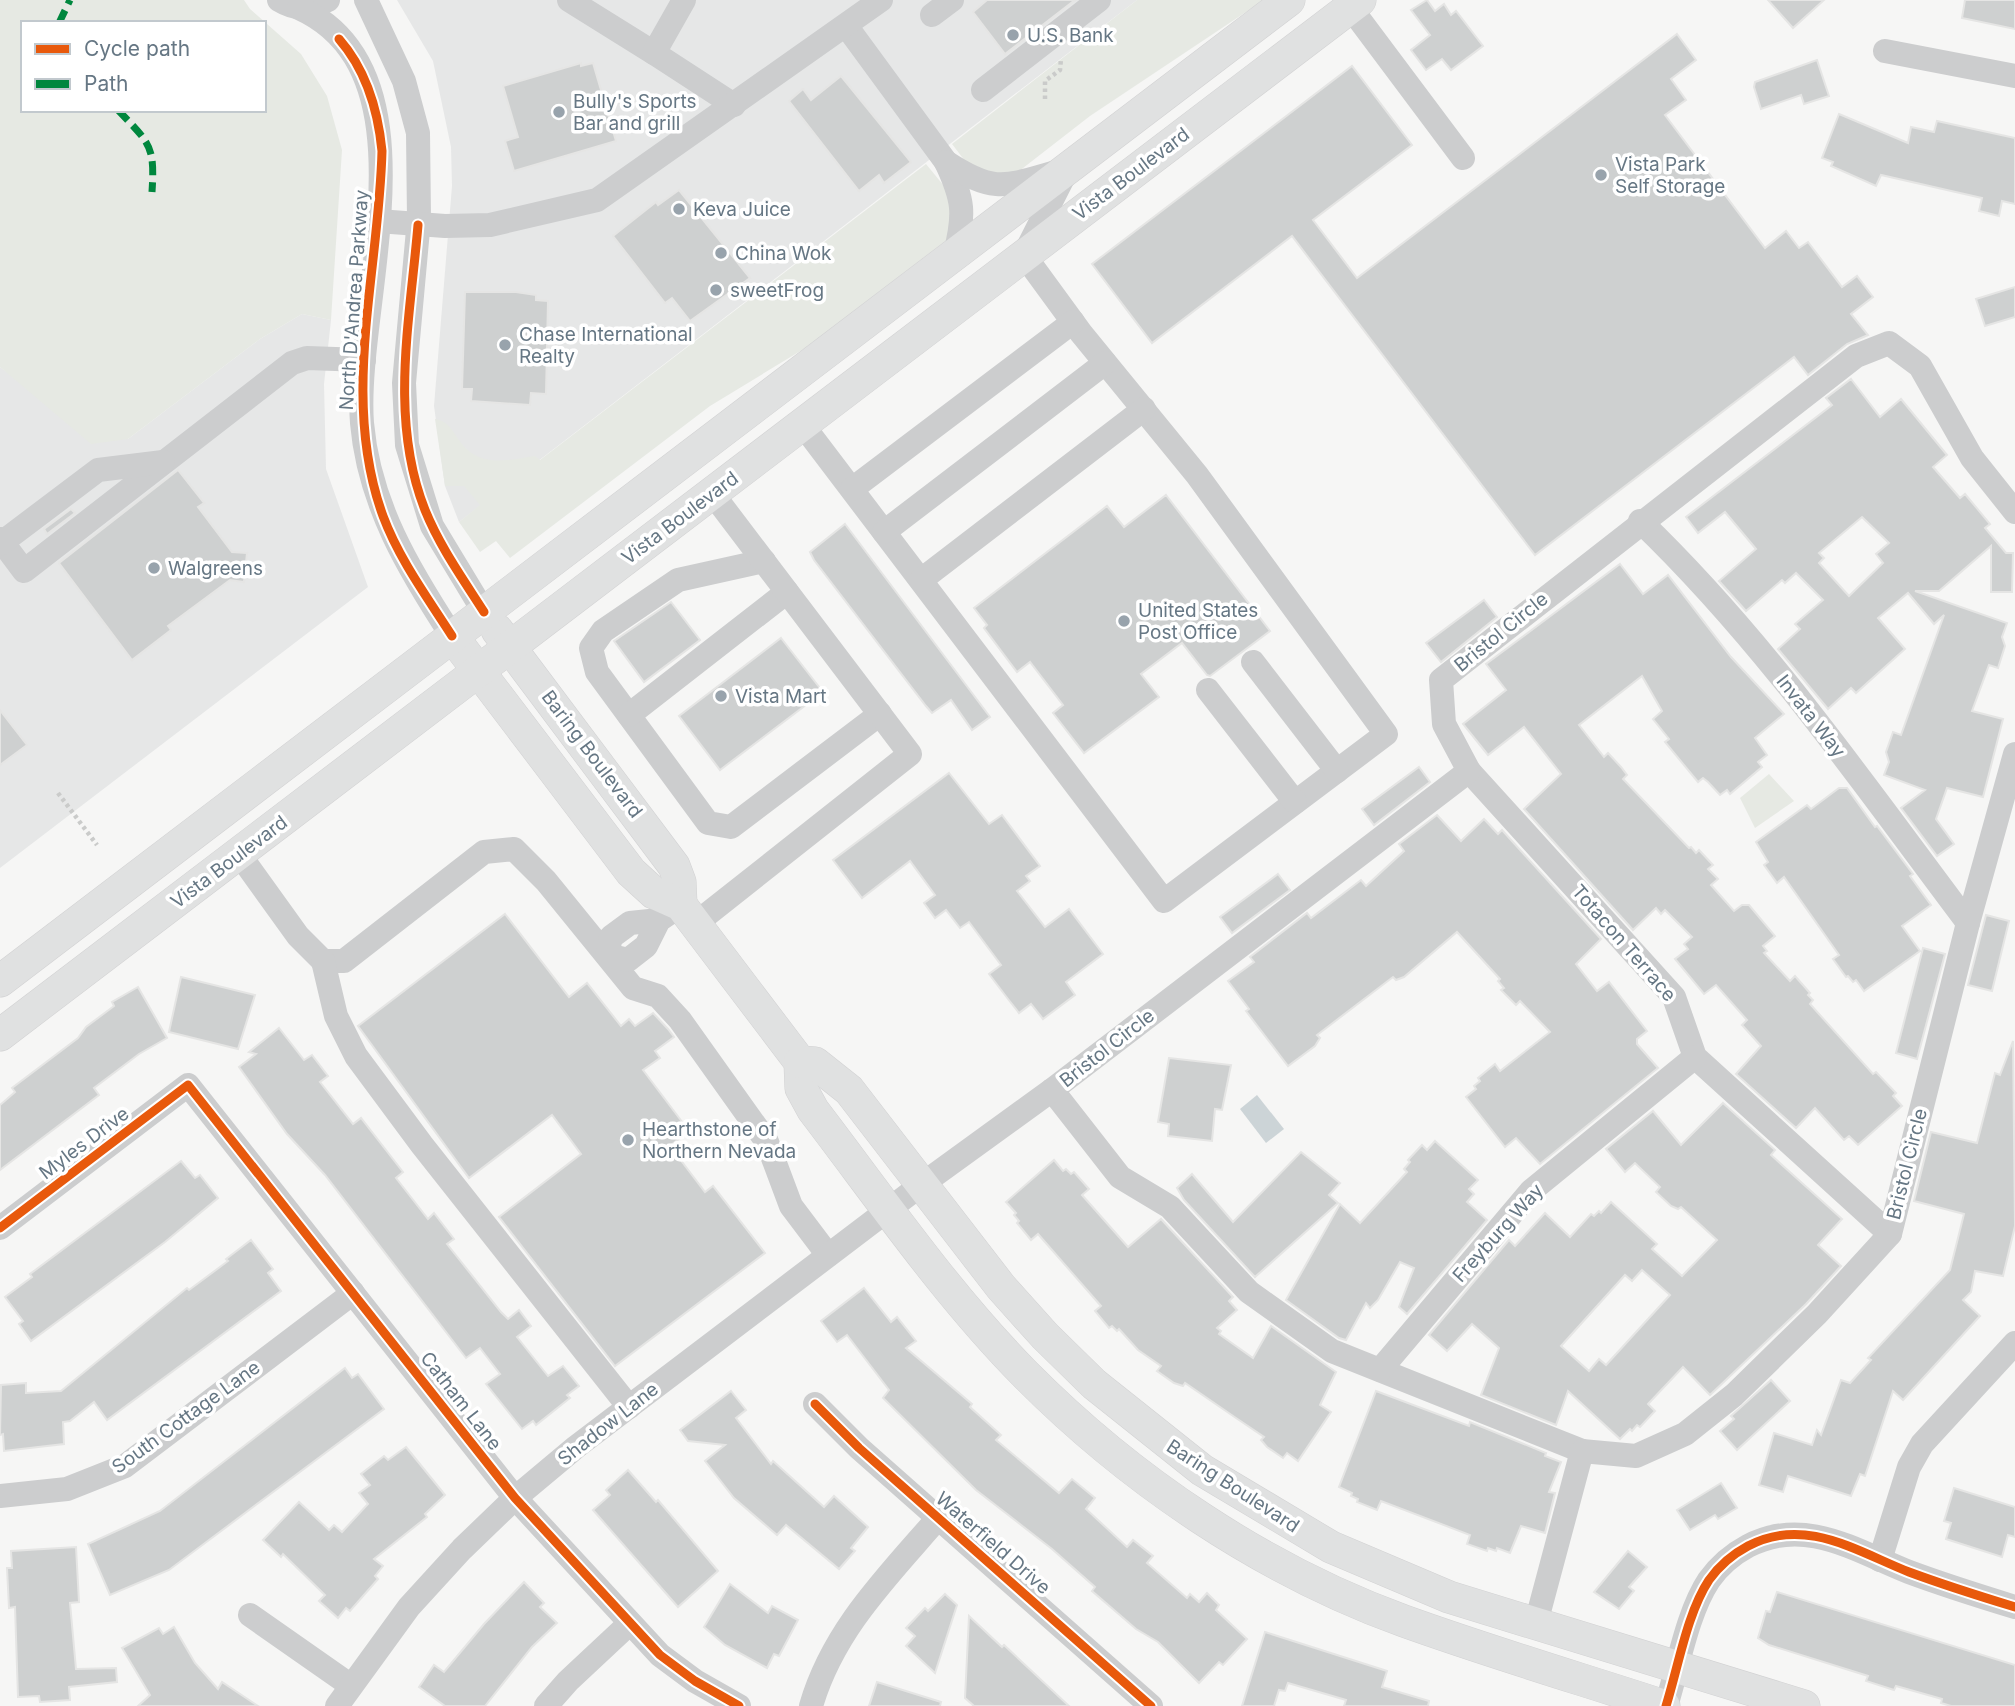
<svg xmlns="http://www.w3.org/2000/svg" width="2015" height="1706" font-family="Inter,sans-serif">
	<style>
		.built { fill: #e6e7e7 }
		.green { fill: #e6e9e3; fill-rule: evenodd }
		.water { fill: #ccd4d7 }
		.building { fill: #ced0d0; stroke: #e5e5e4; stroke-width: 2; fill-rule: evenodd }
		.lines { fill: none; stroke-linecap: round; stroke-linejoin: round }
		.major-casing { stroke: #d2d2d3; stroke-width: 33 }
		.path { stroke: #cacbca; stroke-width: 4.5; stroke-dasharray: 3.5 3.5; stroke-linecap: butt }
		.minor { stroke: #cccdce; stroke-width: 24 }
		.major { stroke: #e0e1e1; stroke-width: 32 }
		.quiet { stroke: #00873e; stroke-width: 7; stroke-dasharray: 14 7; stroke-linecap: butt }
		.cycleway-casing { stroke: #fff; stroke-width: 13 }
		.cycleway { stroke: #e8590c; stroke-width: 9 }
		.poi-dot { fill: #98a3ac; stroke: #fff; stroke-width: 2.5 }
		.labels { text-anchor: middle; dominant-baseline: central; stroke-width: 7; stroke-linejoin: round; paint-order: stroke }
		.poi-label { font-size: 19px; fill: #667784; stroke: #fff; text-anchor: start }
		.street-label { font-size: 19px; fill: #667784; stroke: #fff }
	</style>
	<rect width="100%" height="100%" fill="#f6f6f5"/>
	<g class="built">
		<path d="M397,0h740l-678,522 -14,-36 -11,-80 18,-220 -1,-39 -18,-86z"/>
		<path d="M302,314l29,6 -7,64 2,85 42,118 -368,281v-501l12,9 116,63 132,-100z"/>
	</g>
	<g class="green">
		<path d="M0,0h244l6,9 51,45 26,42 15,54 -11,170 -29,-6 -42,25 -132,100 -37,5 -91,-77zM23,23h241v87h-241z"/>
		<path d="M1137,0h127l-174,116 -76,59 -42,-5 -20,-26z"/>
		<path d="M926,164l27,33 -5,42 -141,108 -97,59 -200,152 -14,-17 -16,11 -21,-30 21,-17 -16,-19h-19l-10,-67c14,3 16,10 24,21 20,29 48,20 76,16l5,4z"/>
		<path d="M1769,774l25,27 -39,27 -15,-30z"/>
	</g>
	<path class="water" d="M1257,1095l27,34 -18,14 -26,-34z"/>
	<g class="building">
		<path d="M987,0h88l-70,54 -32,-42z"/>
		<path d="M1427,0l8,11 9,-7 7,11 5,-4 27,35 -32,24 -9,-11 -16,11 -15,-20 19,-15 -19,-25z"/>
		<path d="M1768,0h56l-31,28z"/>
		<path d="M1965,0h50v29l-53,-11z"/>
		<path d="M1677,34l19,26 -25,19 15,21 -21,15 100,133 21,-17 13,17 9,-6 34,45 15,-11 16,21 -22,17 17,21 -21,9 -39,31 -14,-18 -259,198 -243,-319 -140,107 -60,-79 260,-198 60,79 -99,75 44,58z"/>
		<path d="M1817,60l12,36 -25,8 -3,-9 -40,14 -7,-22 1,-5z"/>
		<path d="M581,63v3l12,-3 23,78 -102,30 -9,-30 13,-4 -15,-51z"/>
		<path d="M841,76l70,86 -27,21 -5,-8 -20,16 -70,-90 14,-12 8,11z"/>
		<path d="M1839,114l69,29 3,-16 23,5 3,-11 78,17v66l-13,-3 -3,15 -20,-5 3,-13 -101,-23 -5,11 -45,-20 2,-4 -11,-4z"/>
		<path d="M679,190l71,88 -60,43 -18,-23 -7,5 -52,-67 43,-34 2,3z"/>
		<path d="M2015,287v30l-30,9 -9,-27z"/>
		<path d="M465,292h51l20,3v5l12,1 -2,93 -15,-1 -1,12 -59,-4 1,-12h-10z"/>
		<path d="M1851,379l29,38 21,-18 46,56 -14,12 27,31 5,-4 25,30 -5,4 21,25h7l-1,39h-21v-46l-52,45h-24l92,32 -5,14 3,9 -7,22 -9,-3 -17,46 31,8 -20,78 -36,-9 -11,31 18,25 -17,12 -36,-48 24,-18 -41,-15 5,-13 -3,-10 7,-20 8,3 43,-120 -10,9 -26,-31 -30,25 27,31 -49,44 -5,-5 -23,21 -50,-60 22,-20 -5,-5 28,-24 -27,-27 -11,10 -3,-3 -36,31 -27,-30 37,-32 -31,-37 -27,21 -12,-16 146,-112 -6,-7zM1862,517l27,26 -13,11 7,9 -34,33 -30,-33 5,-5 -5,-5z"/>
		<path d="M178,470l26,33 -6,4 34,45 15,1 -3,29 -14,-2 -62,46 3,4 -39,30 -73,-97z"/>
		<path d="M1166,495l104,136 -60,45 -3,-1 -25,-32 -41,31 18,23 -75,56 -31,-40 10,-8 -33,-43 -13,10 -33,-44 3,-3 -13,-17 133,-102 17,21z"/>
		<path d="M71,509l4,4 -28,21 -3,-5z"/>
		<path d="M845,524l145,193 -18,13 -21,-30 -19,13 -6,-7 -112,-146 -4,-8z"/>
		<path d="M1620,564l23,30 25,-19 63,82 53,57 -29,24 12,17 -9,7 4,5 -32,27 -3,-4 -7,5 -12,-13 -5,-4 -5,4 -33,-40 4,-3 -16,-20 9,-8 -20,-35 -63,49 25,32 4,-4 13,14 6,8 -4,4 66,69 2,-1 5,6 3,-3 14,15 -5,4 10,10 -7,6 23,26 8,-6h7l26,31 -12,10 4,5 -3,2 26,28 5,-5 15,17 -2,2 5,5 -3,4 63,70 3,-2 20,21 -3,3 9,10 -44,39 -9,-9 -5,4 -29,-32 -19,20 -60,-54 25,-28 -19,-21 5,-5 -31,-35 -12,9 -29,-35 13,-10 -4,-5 8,-7 -27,-27 -4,4 -5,-6 -23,22 -109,-121 37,-35 -37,-47 -36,28 -25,-31 43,-34 -20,-26z"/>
		<path d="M1484,600l13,17 -56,45 -15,-19z"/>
		<path d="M671,602l29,38 -56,42 -30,-41z"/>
		<path d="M781,638l42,54 -103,78 -41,-54z"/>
		<path d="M0,710l27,35 -27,20z"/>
		<path d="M1419,767l11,15 -56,43 -12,-16z"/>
		<path d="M949,773l40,51 13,-9 38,51 -14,10 4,5 -13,10 28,36 24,-18 34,45 -37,28 9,13 -32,24 -12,-15 -12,9 -11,-14 -19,-25 12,-9 -32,-43 -9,6 -14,-18 -11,8 -11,-15 11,-8 -25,-34 -48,37 -29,-38z"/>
		<path d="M1839,788h8l28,39 2,-1 36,48 -3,2 21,29 -29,21 18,25 -56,40 -8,-11 -3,2 -5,-6 -2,1 -13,-18 6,-4 -55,-78 -7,6 -13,-18 4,-3 -12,-20 51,-37 4,4z"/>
		<path d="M1437,815l24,26 23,-22 14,15 4,-4 99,109 -25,25 21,27 12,-9 38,49 -10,8v5l21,24 -118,96 -24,-26 -11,9 -39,-50 10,-8 -2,-3 6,-5 -2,-3 17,-14 5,7 50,-39 -30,-31 -4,4 -15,-15 3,-2 -6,-7 2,-2 -43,-47 -53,45 -8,3 -3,-3 -76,58 3,3 -5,8 -27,20 -42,-55 3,-2 -21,-28 26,-19 -4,-5 57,-44 4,5 50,-38 5,6 38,-35 -5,-7z"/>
		<path d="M1278,874l12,16 -58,43 -12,-16z"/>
		<path d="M505,914l64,83 18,-14 34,43 8,-7 6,7 18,-13 15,16 6,8 -19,14 5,7 -17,12 46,61 -19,15 35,46 8,-6 52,67 -150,113 -116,-149 82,-63 -29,-39 -83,63 -111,-152z"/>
		<path d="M1986,915l23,6 -17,70 -24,-6z"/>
		<path d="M1923,948l22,6 -28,105 -21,-6z"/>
		<path d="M181,977l74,18 -17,54 -69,-17z"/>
		<path d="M138,987l29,51 -28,16 -45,34 5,7 -99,75v-65l15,-13 -3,-4 66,-50 8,-11 28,-21 -2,-4z"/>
		<path d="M279,1028l25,32 8,-5 16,21 -8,6 33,42 8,-6 42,54 -7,6 32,41 6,-6 20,26 -7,5 54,68 7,7 11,-9 12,16 -14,11 31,39 15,-10 16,20 -12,9 3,3 -34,27 -3,-4 -11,8 -36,-45 14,-10 -20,-26 -14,10 -141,-183 -38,-41 -48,-67 17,-13 -7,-2z"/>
		<path d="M2013,1041l2,185 -12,50 -28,-5 -4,21 -8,8 17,16 -77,84 -10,-9 -28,85 -5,-2 -9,22 -63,-20 -5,16 -24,-7 15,-52 38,12 5,-15 4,5 20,-55 9,3 21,-23 -3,-2 82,-88 14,-56 -50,-13 17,-69 46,11 18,-70 5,2z"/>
		<path d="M1169,1058l62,7 -9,45 -7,-1 -3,32 -44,-5 1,-12 -11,-2z"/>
		<path d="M1723,1103l52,47 -4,5 71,64 -24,26 23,21 -35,38 -96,91 -27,-28 -35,37 7,7 -15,16 -3,-2 -5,6 -2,-2 -10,10 -52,-48 -12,34 -75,-30 18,-47 -27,-24 -25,27 -18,-16 80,-95 6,6 30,-33 25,24 21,-23 3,2 5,-5 2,2 10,-11 46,42 -5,5 30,27 35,-36 -36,-33 -3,2 -7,-3 -15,-14 4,-5 -25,-24 -10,9 -19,-23 47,-38 28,34zM1642,1270l28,25 -64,70 -7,-6 -10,12 -28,-25 64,-71 7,6z"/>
		<path d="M1435,1141l43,39 -9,9 5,5 -7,8 20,18 -80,94 -8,-7 15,-39 -14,-6 -22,38 -8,8 -4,-5 -20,37 -7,-2 -53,-38 54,-96 20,19 47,-51 -3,-3 6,-7 -2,-2 14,-15 5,5z"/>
		<path d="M1301,1152l39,31 -11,12 9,8 -83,74 -71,-77 -7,-12 15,-14 41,48z"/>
		<path d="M1054,1160l9,11 3,-2 5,5 3,-2 15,17 -7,6 46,52 33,-28 72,78 -4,4 8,9 -20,18 4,3 -2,3 34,24 18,-32 65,46 -16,33 11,7 -33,49 -11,-8 -4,5 -16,-11 -6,-7 3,-3 -28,-19 -51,-35 -2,3 -9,-3 -17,-12 4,-5 -23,-16 -19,-21 -2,2 -5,-5 -3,2 -14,-17 6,-5 -63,-72 -7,6 -14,-17 2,-2 -5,-6 2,-2 -10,-11z"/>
		<path d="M181,1161l14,17 5,-3 18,23 -53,44 -134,99 -12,-17 4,-3 -18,-24 27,-20 -2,-3z"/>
		<path d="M251,1240l22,29 -5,4 13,18 -174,129 -13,-18 -24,19 -7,1 1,22 -60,7 -1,-17 -3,1 1,-50 25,-2v10l35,-2 126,-103 2,2 39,-29 -2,-2z"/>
		<path d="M864,1288l27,34 6,-5 19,24 -10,7 66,56 -2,3 31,28 -5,5 63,53 13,-14 23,19 -9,11 41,38 6,-7 20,16 -6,7 40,35 3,-4 9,8 8,-9 12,12 -3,5 31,29 -24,26 -4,-3 -20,21 -41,-41 -22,-13 -44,-38 3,-4 -43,-38 -76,-59 -93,-92 6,-8 -42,-55 -10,7 -16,-21z"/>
		<path d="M345,1368l7,10 6,-4 26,35 -215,161 -59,25 -22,-51 72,-33z"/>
		<path d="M1771,1380l19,21 -53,49 -17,-19 14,-12 -3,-3z"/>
		<path d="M731,1391l15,19 -10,8 35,46 2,-3 51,46 10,-11 34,31 -17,21 4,3 -16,18 -53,-44 -9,10 -43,-37 -29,-37 20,-16 -37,-4 -8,-11z"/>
		<path d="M1376,1391l93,35 1,-4 76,31 -1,3 16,6 -12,30 6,1 -10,40 -24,-7 -11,27 -13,-5 -1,3 -8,-3 -1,3 -20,-7 3,-9 -89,-34 -4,9 -20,-8 1,-3 -7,-3 1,-3 -13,-6z"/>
		<path d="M406,1447l39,48 -20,19 2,3 -53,42 9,7 -8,10 3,3 -28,32 -4,-3 -8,10 -19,-17 6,-6 -42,-41 -2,3 -18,-17 36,-38 30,28 5,-5 8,7 26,-28 -9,-11 11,-8 -9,-11 23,-18 4,4z"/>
		<path d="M628,1470l28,32 2,-2 60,71 -40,36 -85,-97 17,-15 -4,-5z"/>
		<path d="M1721,1483l16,25 -19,11 -3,-4 -25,15 -13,-20z"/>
		<path d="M1954,1488l61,19v30l-7,-2 -6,22 -56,-18 5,-16 -7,-2z"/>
		<path d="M76,1547l3,55 -9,1 6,66 40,-1 1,14 -48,5 1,13 -30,2 -1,-6 -21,1 -3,-90 -6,1 -2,-40h5l-1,-17z"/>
		<path d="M1628,1551l19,16 -18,20 5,4 -15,18 -25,-17z"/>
		<path d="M524,1582l20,21 -4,4 17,16 -25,24 -47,59h-40l-26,-19 15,-22 10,7 40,-48z"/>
		<path d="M730,1584l38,29 4,-7 26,14 -19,36 -5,-2 -7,14 -42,-23 -21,-18z"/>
		<path d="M1777,1592l238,73v41h-64l-10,-3 1,-4 -46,-13 -2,4 -28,-9 2,-5 -99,-31 -11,-7 8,-27 4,1z"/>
		<path d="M945,1594l12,11 -22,68 -29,-27 9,-10 -9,-8 19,-20 3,3z"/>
		<path d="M969,1616l33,31 2,-2 65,61h-95l-9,-8z"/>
		<path d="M174,1627l21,36 23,26 4,-7 36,24h-120l12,-11 -28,-47 37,-20 4,6z"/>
		<path d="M1265,1632l122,39 -5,16 47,14 -1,5h-84l2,-6 -58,-17 -3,8 -6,-1 -5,16h-32z"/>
		<path d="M877,1682l64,20 -1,4h-71z"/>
	</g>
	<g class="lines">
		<g class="major-casing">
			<g id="major">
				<path d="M497,630l177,236 6,16 1,23"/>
				<path d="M452,636l179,236 23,21 27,12 119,157 1,26 12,22c68,89 133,184 212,264 105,106 238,196 379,247 86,31 174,57 260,85"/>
				<path d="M0,981l1289,-981"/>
				<path d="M0,1035l1360,-1035"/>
				<path d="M800,1062l15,1 34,27 152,197 44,49 49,48 108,86 129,77 118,50 355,109"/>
			</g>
		</g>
		<g class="path">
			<path d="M1045,99v-18l15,-11 1,-11"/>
			<path d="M58,793l39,52"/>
		</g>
		<g class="minor">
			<path d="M279,0c18,11 31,9 49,0"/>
			<path d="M366,0l38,81 14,52 1,86 -15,164 3,62 25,81 52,86"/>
			<path d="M569,0l85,53"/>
			<path d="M684,0l-30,53 80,52"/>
			<path d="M1350,7l113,151"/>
			<path d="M299,8c142,64 54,298 63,415 7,81 47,147 90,213"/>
			<path d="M932,15l20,-15"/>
			<path d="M847,27l99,135c18,38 19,52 9,92"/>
			<path d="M1885,51l130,25"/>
			<path d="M983,90l116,-90"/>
			<path d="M946,162c47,31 58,25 110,10"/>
			<path d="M378,221l67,5 45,-1 107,-25 284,-200"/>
			<path d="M802,424l362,477 222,-167 -189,-259 -116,-142 -57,-78 42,-83"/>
			<path d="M852,489l221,-167"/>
			<path d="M1640,521c125,120 224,264 328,402"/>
			<path d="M884,532l221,-169"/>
			<path d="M0,539l24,32 268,-208 15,-5 57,2"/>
			<path d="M0,544l98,-74 65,-8"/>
			<path d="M764,561l-86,19 -75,51 -12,17 6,24 111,151 23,4 149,-113"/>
			<path d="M921,580l223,-171"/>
			<path d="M1253,662l84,109"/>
			<path d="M1208,690l87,112"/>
			<path d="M629,715l158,-123"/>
			<path d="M1469,771l205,226 21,60 195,177"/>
			<path d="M239,854l59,82 25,25h21l140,-109 30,-3 32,32 87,107 25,8 22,24 87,122 24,64 37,49"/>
			<path d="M659,920l-13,26 -18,14 -21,-5 4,-18 19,-14 29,-3 22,-15"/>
			<path d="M695,924l215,-170 -198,-261"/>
			<path d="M323,961l13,55 20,40 66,89 207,262"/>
			<path d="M1052,1090l68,87 50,30 79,85 83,59 250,100"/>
			<path d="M0,1228l188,-143 327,413 145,157 35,26 44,25"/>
			<path d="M1380,1370l151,-179 164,-134"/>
			<path d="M815,1404l44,44 292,258"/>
			<path d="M0,1496l67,-7 58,-23 228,-173"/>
			<path d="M1880,1560l29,-93 13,-23 93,-101"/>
			<path d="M250,1615l100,70"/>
			<path d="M1536,1623l46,-172 54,5 49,-22 49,-39 83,-81 73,-80 78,-311 47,-169"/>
			<path d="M337,1706l72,-99 53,-58 53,-51 61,-51 345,-262 131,-95 417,-319 -25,-47 -3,-44 415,-324 33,-13 31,23 52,92 43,54"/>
			<path d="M546,1706l22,-25 61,-57"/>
			<path d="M811,1706c22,-76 76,-129 127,-188"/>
			<path d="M1666,1706c12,-38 21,-93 43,-126 10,-14 24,-26 39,-34 57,-30 108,5 161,26 35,13 70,24 106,35"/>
		</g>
		<use href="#major" class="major"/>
		<g class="quiet">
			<path d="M59,23l11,-23"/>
			<path d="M118,110c32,34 37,35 34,82"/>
		</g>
		<g class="cycleway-casing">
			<g id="cycleway">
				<path d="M339,39c28,32 39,71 43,112 -3,122 -42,247 1,365 16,43 44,81 69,120"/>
				<path d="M418,225c-8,95 -29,194 7,285 15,37 38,69 59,102"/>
				<path d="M0,1228l188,-143 327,413 145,157 35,26 44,25"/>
				<path d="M815,1404l44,44 292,258"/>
				<path d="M1666,1706c12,-38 21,-93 43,-126 10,-14 24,-26 39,-34 57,-30 108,5 161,26 35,13 70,24 106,35"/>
			</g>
		</g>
		<use href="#cycleway" class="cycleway"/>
	</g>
	<g class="poi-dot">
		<circle cx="1013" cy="35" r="7"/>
		<circle cx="559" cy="112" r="7"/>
		<circle cx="1601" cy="175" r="7"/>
		<circle cx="679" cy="209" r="7"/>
		<circle cx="721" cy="253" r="7"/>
		<circle cx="716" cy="290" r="7"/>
		<circle cx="505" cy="345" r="7"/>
		<circle cx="154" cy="568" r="7"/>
		<circle cx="1124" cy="621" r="7"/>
		<circle cx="721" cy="696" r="7"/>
		<circle cx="628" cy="1140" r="7"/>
	</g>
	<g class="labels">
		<g class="poi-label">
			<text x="1027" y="35">U.S. Bank</text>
			<text x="573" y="101">Bully's Sports<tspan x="573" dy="22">Bar and grill</tspan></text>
			<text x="1615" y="164">Vista Park<tspan x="1615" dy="22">Self Storage</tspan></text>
			<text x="693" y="209">Keva Juice</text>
			<text x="735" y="253">China Wok</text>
			<text x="730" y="290">sweetFrog</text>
			<text x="519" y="334">Chase International<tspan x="519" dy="22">Realty</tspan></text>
			<text x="168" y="568">Walgreens</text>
			<text x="1138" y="610">United States<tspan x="1138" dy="22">Post Office</tspan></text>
			<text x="735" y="696">Vista Mart</text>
			<text x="642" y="1129">Hearthstone of<tspan x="642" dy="22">Northern Nevada</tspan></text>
		</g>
		<g class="street-label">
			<text transform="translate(1131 174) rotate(-37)">Vista Boulevard</text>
			<text transform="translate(354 300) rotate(-86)">North D'Andrea Parkway</text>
			<text transform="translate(680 518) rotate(-37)">Vista Boulevard</text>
			<text transform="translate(1501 632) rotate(-39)">Bristol Circle</text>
			<text transform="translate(1811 716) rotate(52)">Invata Way</text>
			<text transform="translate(592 754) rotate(53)">Baring Boulevard</text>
			<text transform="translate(229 862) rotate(-37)">Vista Boulevard</text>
			<text transform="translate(1624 943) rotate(49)">Totacon Terrace</text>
			<text transform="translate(1107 1048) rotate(-38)">Bristol Circle</text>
			<text transform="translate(84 1143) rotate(-37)">Myles Drive</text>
			<text transform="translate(1907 1164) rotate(-76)">Bristol Circle</text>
			<text transform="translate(1498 1233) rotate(-48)">Freyburg Way</text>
			<text transform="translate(461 1401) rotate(52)">Catham Lane</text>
			<text transform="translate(186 1417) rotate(-36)">South Cottage Lane</text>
			<text transform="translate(608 1424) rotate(-38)">Shadow Lane</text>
			<text transform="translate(1233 1486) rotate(33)">Baring Boulevard</text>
			<text transform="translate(993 1543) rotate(41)">Waterfield Drive</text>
		</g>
	</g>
	<rect x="21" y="21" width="245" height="91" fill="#ffffff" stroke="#c2c9ce" stroke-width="2"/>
	<rect x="35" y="44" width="35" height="10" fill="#e8590c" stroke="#c2c9ce" stroke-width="2"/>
	<text x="84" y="56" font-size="21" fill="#667784">Cycle path</text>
	<rect x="35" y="79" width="35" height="10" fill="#00873e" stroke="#c2c9ce" stroke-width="2"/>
	<text x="84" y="91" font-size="21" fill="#667784">Path</text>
</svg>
